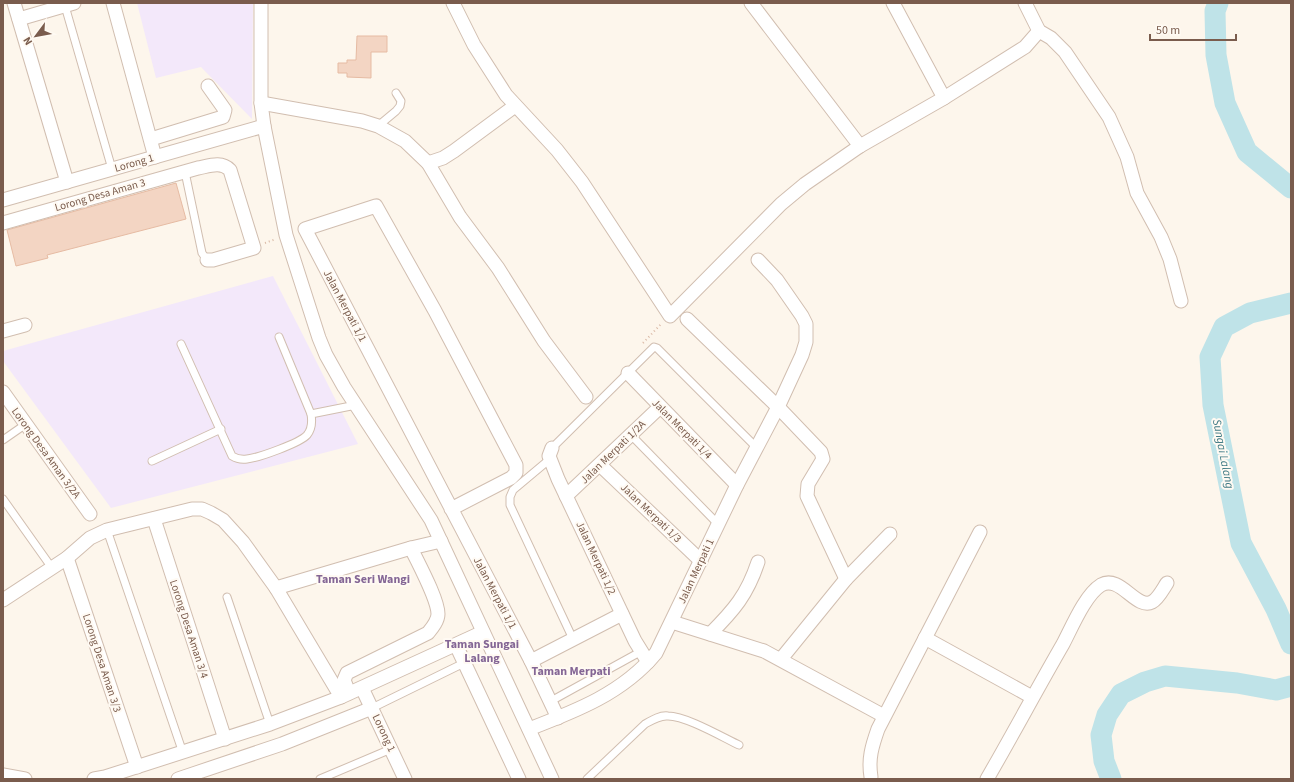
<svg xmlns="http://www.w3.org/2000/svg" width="1294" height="782" font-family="'Source Sans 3',sans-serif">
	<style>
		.education { fill: #f3e8fa }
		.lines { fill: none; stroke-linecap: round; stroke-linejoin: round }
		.river { stroke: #bfe3e8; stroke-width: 21 }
		.building { fill: #f3d5c3; stroke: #e6bba3 }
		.lane-casing { stroke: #d1beb0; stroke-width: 9 }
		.street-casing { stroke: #d1beb0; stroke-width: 15 }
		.path { stroke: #d9b8a5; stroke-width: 2; stroke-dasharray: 1 3; stroke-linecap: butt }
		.lane { stroke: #fff; stroke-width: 7 }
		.street { stroke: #fff; stroke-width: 13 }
		.labels { text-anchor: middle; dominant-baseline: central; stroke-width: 4; stroke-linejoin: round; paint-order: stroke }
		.street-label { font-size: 11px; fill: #7a5c4d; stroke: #fffaf3 }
		.water-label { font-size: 12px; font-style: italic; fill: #437c86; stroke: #fffaf3 }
		.neighbourhood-label { font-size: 12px; font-weight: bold; fill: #846695; stroke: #fffaf3 }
	</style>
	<rect width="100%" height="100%" fill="#fdf6ec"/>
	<g class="education">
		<path d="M137,3h116l-1,116 -51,-52 -45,11z"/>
		<path d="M273,276l85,168 -247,64 -108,-147v-10z"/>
	</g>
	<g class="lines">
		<g class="river">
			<path d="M1218,3l-3,8 1,44 9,48 22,49 44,36"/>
			<path d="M1291,303l-41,10 -26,14 -14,30 3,48 28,138 35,66 15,35"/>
			<path d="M1111,779l-7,-18 -3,-26 6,-20 14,-21 24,-12 20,-6 72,7 39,7 15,-4"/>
		</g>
	</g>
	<g class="building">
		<path d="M357,36h30v16h-16v26l-24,-1v-4h-9v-10h9v-3h9z"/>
		<path d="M176,183l10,36 -139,36 1,3 -32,8 -9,-36z"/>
	</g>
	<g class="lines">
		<g class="lane-casing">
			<g id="lane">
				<path d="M65,6l47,163"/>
				<path d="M378,126l18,-15 4,-5 1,-5 -5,-8"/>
				<path d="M185,172l17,81 5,7"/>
				<path d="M279,337l32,77"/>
				<path d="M181,344l51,112c5,3 9,4 15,3 11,-1 53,-16 60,-24 5,-6 5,-15 4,-21l45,-9"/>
				<path d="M631,435l87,89"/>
				<path d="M3,440l23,-16"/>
				<path d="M552,448l102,-101 3,1 100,100"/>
				<path d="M550,459l-37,31 -3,7v8l63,134"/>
				<path d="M152,461l69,-32"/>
				<path d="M3,499l49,69"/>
				<path d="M107,530l76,223"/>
				<path d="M227,597l43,127"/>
				<path d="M551,701l89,-49"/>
				<path d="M372,708l92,-45"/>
				<path d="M320,779l71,-30"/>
				<path d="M587,779l58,-55c7,-4 15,-9 23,-8 18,0 54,21 71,29"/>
			</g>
		</g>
		<g class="street-casing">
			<g id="street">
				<path d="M14,3l53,179"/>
				<path d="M113,3l42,154"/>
				<path d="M261,3v100l3,23 22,109 33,103 7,17 18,32 87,133 121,259"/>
				<path d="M453,3l21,42 32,50 51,55 25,32 88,134 111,-112 24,-20 55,-38 84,-48 81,-51 14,-16"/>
				<path d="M751,3l109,143"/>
				<path d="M893,3l51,95"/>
				<path d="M1025,3l14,28 12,7 14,14 44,65 18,40 10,36 24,44 9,22 11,42"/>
				<path d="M19,19l55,-16"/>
				<path d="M261,103l101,18 16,5 27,15 23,22 32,54 38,51 46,73 42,56"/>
				<path d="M151,139l72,-22 2,-7 -17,-24"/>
				<path d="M428,163l15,-5 11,-7 61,-45"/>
				<path d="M3,200l261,-74"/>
				<path d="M3,223l195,-55c11,-2 23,-7 32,2l24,78 -41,12h-6"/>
				<path d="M687,319l91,88 43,45 2,7 -15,25 -1,12 39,83"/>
				<path d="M3,331l22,-6"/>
				<path d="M628,373l109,112"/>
				<path d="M3,392l87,122"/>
				<path d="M552,448l-3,8 9,23 77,162 13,21"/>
				<path d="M600,465l101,96"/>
				<path d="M566,496l94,-89"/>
				<path d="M451,509l60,-31 5,-5v-8l-81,-154 -59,-105 -71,23 226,432 27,57"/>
				<path d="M154,519l71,220"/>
				<path d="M67,558l70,209"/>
				<path d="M276,588l135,-40 30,-7"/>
				<path d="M3,600l64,-42 23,-20 17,-8 85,-21h10l9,4 12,7 20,22 33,46 65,109"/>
				<path d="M672,622l92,29 120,65"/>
				<path d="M710,634c24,-24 37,-39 48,-72"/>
				<path d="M925,638l107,59"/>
				<path d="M456,645l63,134"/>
				<path d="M781,659l65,-80 44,-45"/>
				<path d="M531,661l91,-47"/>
				<path d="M362,688l43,91"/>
				<path d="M349,693l-5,-13 3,-7 81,-40c4,-5 10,-12 10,-19 0,-15 -20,-51 -27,-66"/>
				<path d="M529,729c47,-18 94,-36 127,-76l81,-168 41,-78 24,-52 4,-13v-18l-4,-8 -25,-36 -19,-20"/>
				<path d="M3,775l22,4"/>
				<path d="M871,777c-3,-18 1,-31 7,-48l102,-197"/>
				<path d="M94,779l11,-2 165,-53 71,-27 142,-65"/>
				<path d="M178,779l104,-35 90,-36"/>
				<path d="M987,779c26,-45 50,-90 76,-135 9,-17 22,-49 38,-59 19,-11 35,25 51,17 6,-3 11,-13 15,-19"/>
			</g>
		</g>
		<g class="path">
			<path d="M265,243l11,-4"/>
			<path d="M643,343l19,-20"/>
		</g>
		<use href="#lane" class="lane"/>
		<use href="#street" class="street"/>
	</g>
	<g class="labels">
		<g class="street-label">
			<text transform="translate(134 163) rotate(-16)">Lorong 1</text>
			<text transform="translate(100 195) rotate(-16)">Lorong Desa Aman 3</text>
			<text transform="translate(345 306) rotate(62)">Jalan Merpati 1/1</text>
			<text transform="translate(682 429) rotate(45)">Jalan Merpati 1/4</text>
			<text transform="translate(613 452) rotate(-44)">Jalan Merpati 1/2A</text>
			<text transform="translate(46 453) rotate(54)">Lorong Desa Aman 3/2A</text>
			<text transform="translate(651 513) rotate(44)">Jalan Merpati 1/3</text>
			<text transform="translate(596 558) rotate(65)">Jalan Merpati 1/2</text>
			<text transform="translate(696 571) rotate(-65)">Jalan Merpati 1</text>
			<text transform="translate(495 593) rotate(62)">Jalan Merpati 1/1</text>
			<text transform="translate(189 629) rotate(72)">Lorong Desa Aman 3/4</text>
			<text transform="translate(102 663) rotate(72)">Lorong Desa Aman 3/3</text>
			<text transform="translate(384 733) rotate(65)">Lorong 1</text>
		</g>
		<g class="water-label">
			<text transform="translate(1223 454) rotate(79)">Sungai Lalang</text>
		</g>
		<g class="neighbourhood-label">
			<text x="363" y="579">Taman Seri Wangi</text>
			<text x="482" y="644">Taman Sungai<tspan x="482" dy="14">Lalang</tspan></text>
			<text x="571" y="671">Taman Merpati</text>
		</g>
	</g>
	<rect width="1294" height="782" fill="none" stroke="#7a5c4d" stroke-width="8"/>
	<g transform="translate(36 36) rotate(238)" stroke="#fffaf3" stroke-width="3" paint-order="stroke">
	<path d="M0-3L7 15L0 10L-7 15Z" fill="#7a5c4d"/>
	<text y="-6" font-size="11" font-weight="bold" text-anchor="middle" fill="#7a5c4d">N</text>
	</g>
	<path d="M1150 34v6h86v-6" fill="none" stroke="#7a5c4d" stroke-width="2"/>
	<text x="1156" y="34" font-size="12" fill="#7a5c4d" stroke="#fffaf3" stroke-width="3" paint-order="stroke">50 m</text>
</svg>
